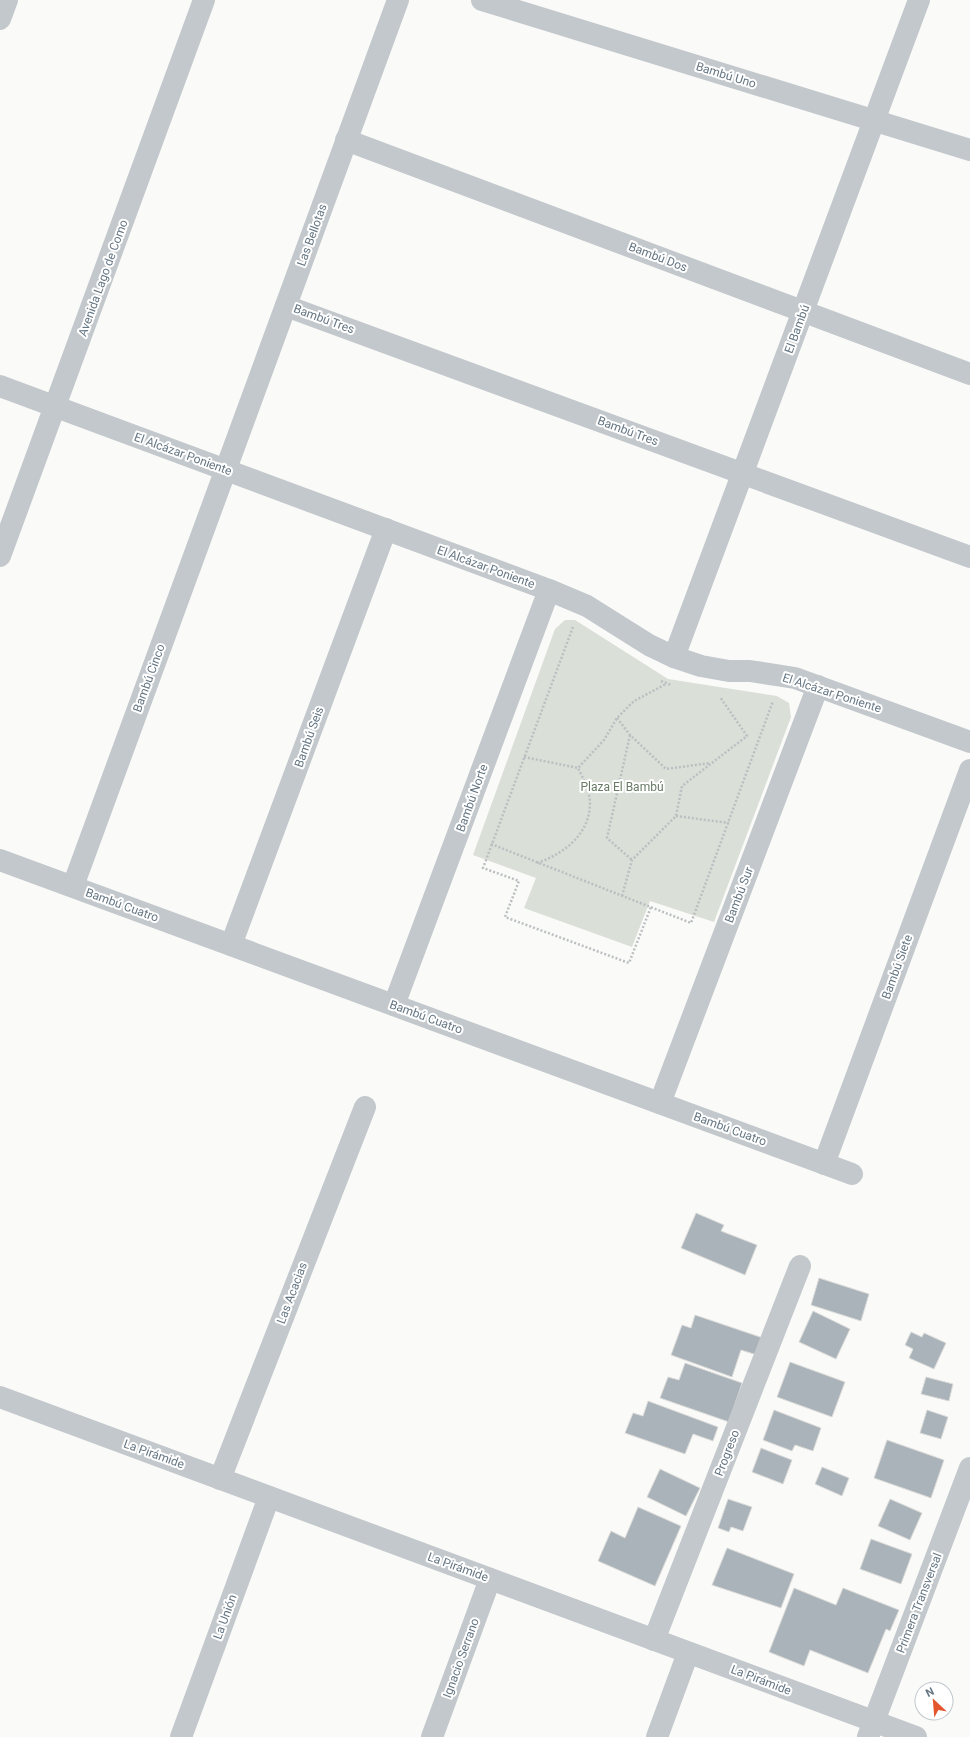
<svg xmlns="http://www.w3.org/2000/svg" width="970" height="1737" font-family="Roboto,sans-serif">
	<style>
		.green { fill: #dadfd7 }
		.building { fill: #aab3b9; stroke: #dcdcda }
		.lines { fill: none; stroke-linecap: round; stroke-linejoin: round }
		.path { stroke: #bbbfc2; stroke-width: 2.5; stroke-dasharray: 2 2; stroke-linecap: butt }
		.street { stroke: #c3c8cc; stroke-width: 22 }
		.labels { text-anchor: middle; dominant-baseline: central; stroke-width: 4; stroke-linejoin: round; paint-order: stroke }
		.street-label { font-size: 12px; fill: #657683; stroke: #fff }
		.park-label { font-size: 12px; fill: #687a64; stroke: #fff }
	</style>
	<rect width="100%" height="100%" fill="#fafaf8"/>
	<path class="green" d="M565,620h10l93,59 109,17 12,7 2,14 -77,205 -64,-21 -18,46 -108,-39 12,-30 -63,-23 82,-226z"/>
	<g class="building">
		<path d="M696,1213l28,12 -3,6 36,14 -12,30 -64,-27z"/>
		<path d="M819,1278l50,16 -8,27 -50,-16z"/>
		<path d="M813,1311l37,18 -14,30 -37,-17z"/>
		<path d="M695,1315l68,23 -6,17 -16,-5 -9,27 -61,-22 11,-30 9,3z"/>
		<path d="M911,1332l11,5 2,-4 22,10 -12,26 -25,-11 4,-9 -8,-4z"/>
		<path d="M790,1362l55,20 -13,35 -55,-20z"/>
		<path d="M685,1363l57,20 -13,39 -69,-24 8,-21 11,3z"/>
		<path d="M926,1377l27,7 -4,17 -28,-7z"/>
		<path d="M648,1401l70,26 -5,14 -20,-7 -8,20 -60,-21 8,-20 10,3z"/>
		<path d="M774,1410l47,18 -8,23 -18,-6 -3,6 -29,-11z"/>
		<path d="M927,1410l21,7 -7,22 -21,-6z"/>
		<path d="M887,1440l57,20 -13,38 -57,-20z"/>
		<path d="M761,1448l31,12 -9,24 -31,-12z"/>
		<path d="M822,1467l27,11 -7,18 -27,-12z"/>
		<path d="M660,1469l40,19 -14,28 -39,-19z"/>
		<path d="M728,1499l24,8 -9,24 -12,-4 -2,5 -11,-4z"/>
		<path d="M890,1499l32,14 -12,27 -32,-14z"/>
		<path d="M638,1507l43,19 -26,60 -57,-25 13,-30 14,7z"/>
		<path d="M871,1539l41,15 -11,30 -41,-15z"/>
		<path d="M727,1548l67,26 -13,34 -69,-23z"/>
		<path d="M794,1588l42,17 7,-17 56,22 -9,21 -4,-2 -18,44 -58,-23 -6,16 -35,-14z"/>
	</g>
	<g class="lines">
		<g class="path">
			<path d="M573,627l-90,241 36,13 -14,36 124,46 22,-56"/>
			<path d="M661,681l10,4"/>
			<path d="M617,718l13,17 36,34 44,-6"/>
			<path d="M630,735l-23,103 25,22"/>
			<path d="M524,757l54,11 26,-28 13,-22 17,-17 32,-17"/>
			<path d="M676,816l53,7"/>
			<path d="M491,844l200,79 82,-222"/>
			<path d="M537,863c27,-9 53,-29 53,-60 0,-12 -7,-25 -12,-35"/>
			<path d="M622,896l10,-36 44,-44 6,-30 65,-50 -27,-39"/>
		</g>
		<g class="street">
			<path d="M482,0l488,150"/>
			<path d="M0,19l7,-19"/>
			<path d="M346,140l624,234"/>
			<path d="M286,306l684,251"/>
			<path d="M0,386l549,204 38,16 62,39 25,12 27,9 28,5h21l45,7 175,64"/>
			<path d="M0,556l204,-556"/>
			<path d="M674,657l245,-657"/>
			<path d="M0,860l852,314"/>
			<path d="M73,886l325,-886"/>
			<path d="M231,945l155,-416"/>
			<path d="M394,1005l155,-415"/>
			<path d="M660,1103l158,-417"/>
			<path d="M824,1164l146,-394"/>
			<path d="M0,1397l916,340"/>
			<path d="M220,1479l145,-372"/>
			<path d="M654,1640l146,-374"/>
			<path d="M181,1737l88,-240"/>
			<path d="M432,1737l58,-158"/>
			<path d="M657,1737l31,-84"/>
			<path d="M868,1737l102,-269"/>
		</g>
	</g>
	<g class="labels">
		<g class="street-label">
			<text transform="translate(726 75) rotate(17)">Bambú Uno</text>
			<text transform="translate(312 235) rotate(-70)">Las Bellotas</text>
			<text transform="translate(658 257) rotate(21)">Bambú Dos</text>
			<text transform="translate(103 278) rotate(-70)">Avenida Lago de Como</text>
			<text transform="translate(324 319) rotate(20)">Bambú Tres</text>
			<text transform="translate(797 329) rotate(-70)">El Bambú</text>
			<text transform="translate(628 431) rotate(20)">Bambú Tres</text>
			<text transform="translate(183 454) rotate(20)">El Alcázar Poniente</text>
			<text transform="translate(486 567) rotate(20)">El Alcázar Poniente</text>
			<text transform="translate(149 678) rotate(-70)">Bambú Cinco</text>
			<text transform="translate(832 693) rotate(18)">El Alcázar Poniente</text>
			<text transform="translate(309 737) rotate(-70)">Bambú Seis</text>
			<text transform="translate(472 798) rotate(-70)">Bambú Norte</text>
			<text transform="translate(739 895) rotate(-69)">Bambú Sur</text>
			<text transform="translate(122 905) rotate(20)">Bambú Cuatro</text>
			<text transform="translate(897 967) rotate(-70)">Bambú Siete</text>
			<text transform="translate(426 1017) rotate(20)">Bambú Cuatro</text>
			<text transform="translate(730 1129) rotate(20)">Bambú Cuatro</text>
			<text transform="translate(292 1293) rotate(-69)">Las Acacias</text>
			<text transform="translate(727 1453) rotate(-69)">Progreso</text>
			<text transform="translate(154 1454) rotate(20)">La Pirámide</text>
			<text transform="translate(458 1567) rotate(20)">La Pirámide</text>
			<text transform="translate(919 1603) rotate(-69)">Primera Transversal</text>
			<text transform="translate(225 1617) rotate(-70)">La Unión</text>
			<text transform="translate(461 1658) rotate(-70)">Ignacio Serrano</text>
			<text transform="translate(761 1680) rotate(21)">La Pirámide</text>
		</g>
		<g class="park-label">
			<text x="622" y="787">Plaza El Bambú</text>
		</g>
	</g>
	<g transform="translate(934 1701) rotate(334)"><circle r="19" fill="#ffffff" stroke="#c1c8cd"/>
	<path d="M0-3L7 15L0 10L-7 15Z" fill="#e4572e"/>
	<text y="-6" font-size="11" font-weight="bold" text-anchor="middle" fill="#657683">N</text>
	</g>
</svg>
